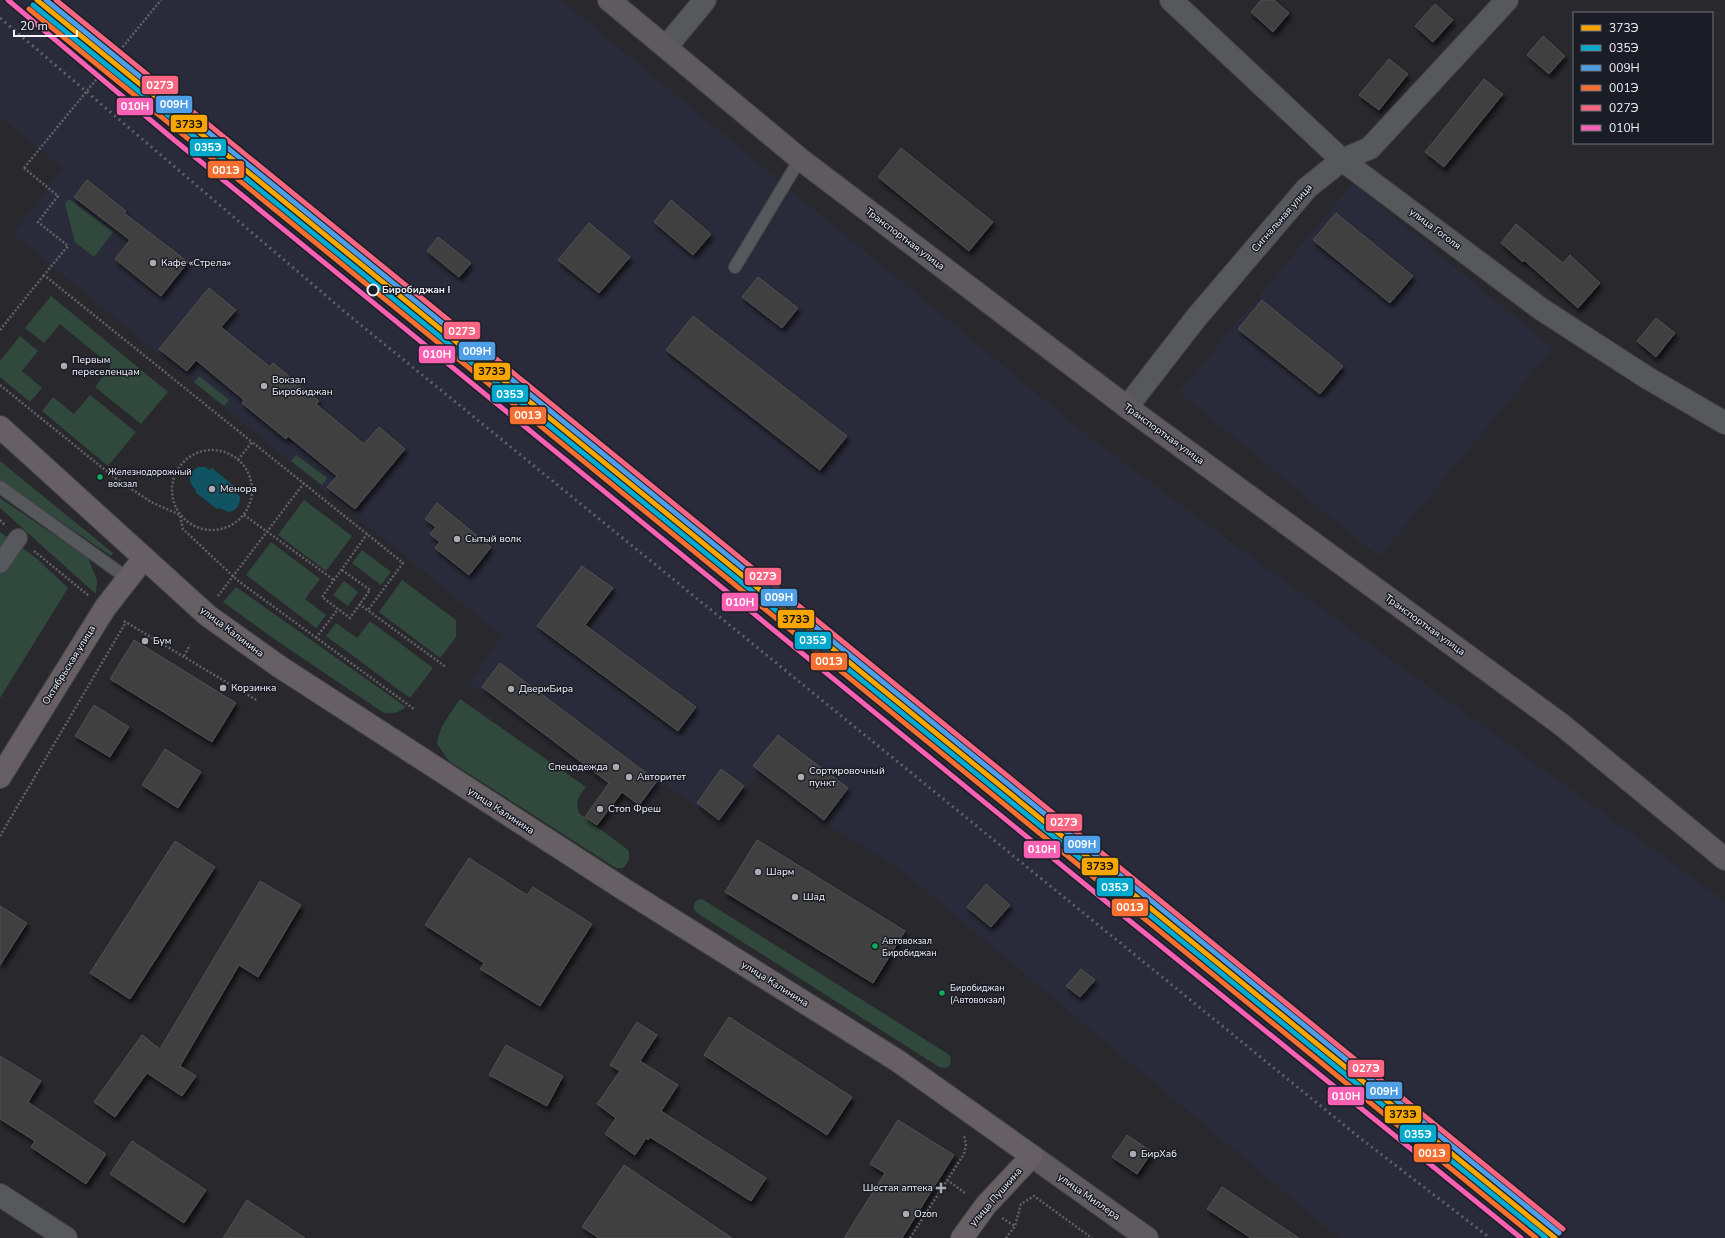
<svg xmlns="http://www.w3.org/2000/svg" width="1725" height="1238" font-family="'Nunito Sans',sans-serif">
	<style>
		.built { fill: #2a2b3a }
		.green { fill: #31493d }
		.water { fill: #105463 }
		.building { fill: #403f41; stroke: #525151; filter: url(#shadow) }
		.lines { fill: none; stroke-linecap: round; stroke-linejoin: round }
		.service-casing { stroke: #424347; stroke-width: 14 }
		.pedestrian-casing { stroke: #424347; stroke-width: 20 }
		.minor-casing { stroke: #424347; stroke-width: 24 }
		.tertiary-casing { stroke: #424347; stroke-width: 24 }
		.secondary-casing { stroke: #424347; stroke-width: 24 }
		.primary-casing { stroke: #424347; stroke-width: 24 }
		.path { stroke: #616265; stroke-width: 2.5; stroke-dasharray: 2 2; stroke-linecap: butt }
		.service { stroke: #57585c; stroke-width: 12 }
		.pedestrian { stroke: #57585c; stroke-width: 18 }
		.minor { stroke: #57585c; stroke-width: 22 }
		.tertiary { stroke: #57585c; stroke-width: 22 }
		.secondary { stroke: #5e5a5f; stroke-width: 22 }
		.primary { stroke: #665f64; stroke-width: 22 }
		.rail { stroke: #626265; stroke-width: 3; stroke-dasharray: 2 4; stroke-linecap: butt }
		.path-bridge { stroke: #616265; stroke-width: 2.5; stroke-dasharray: 2 2; stroke-linecap: butt }
		.rail-1-casing { stroke: #1b1d26; stroke-width: 8 }
		.rail-2-casing { stroke: #1b1d26; stroke-width: 8 }
		.rail-3-casing { stroke: #1b1d26; stroke-width: 8 }
		.rail-4-casing { stroke: #1b1d26; stroke-width: 8 }
		.rail-5-casing { stroke: #1b1d26; stroke-width: 8 }
		.rail-6-casing { stroke: #1b1d26; stroke-width: 8 }
		.rail-1 { stroke: #f7a600; stroke-width: 5 }
		.rail-2 { stroke: #00a9ce; stroke-width: 5 }
		.rail-3 { stroke: #4d9ee5; stroke-width: 5 }
		.rail-4 { stroke: #f46f30; stroke-width: 5 }
		.rail-5 { stroke: #fa6682; stroke-width: 5 }
		.rail-6 { stroke: #f860b3; stroke-width: 5 }
		.poi-dot { fill: #abacb2; stroke: #1b1d26; stroke-width: 1.5 }
		.stop-dot { fill: #1b1d26; stroke: #f2f3fa; stroke-width: 2 }
		.bus-dot { fill: #0daf5c; stroke: #1b1d26; stroke-width: 1.5 }
		.labels { text-anchor: middle; dominant-baseline: central; stroke-width: 3; stroke-linejoin: round; paint-order: stroke }
		.bus-label { font-size: 9px; fill: #f2f3fa; stroke: #1b1d26; text-anchor: start }
		.street-label { font-size: 10px; fill: #f2f3fa; stroke: #1b1d26 }
		.poi-label { font-size: 10px; fill: #f2f3fa; stroke: #1b1d26; text-anchor: start }
		.stop-label { font-size: 10px; font-weight: bold; fill: #f2f3fa; stroke: #1b1d26; text-anchor: start }
		.line-badge { stroke: #1b1d26; stroke-width: 1.5 }
		.badge-label { font-size: 11px; text-anchor: middle; font-weight: bold; fill: #fff }
		.pale-badge-label { font-size: 11px; text-anchor: middle; font-weight: bold; fill: #111 }
	</style>
	<defs>
		<filter id="shadow"><feDropShadow dx="2.5" dy="4.5" stdDeviation="2" flood-color="#0009"/></filter>
	</defs>
	<rect width="100%" height="100%" fill="#28282d"/>
	<g class="built">
		<path d="M0,0h561l531,439 282,208 351,254v337h-386l-438,-368 -79,-49 -65,-47 -36,51 -57,-42 -23,28 -172,-129 33,-46 -489,-402 49,-66 -62,-51z"/>
		<path d="M1353,183l200,165 -174,209 -200,-165z"/>
	</g>
	<g class="green">
		<path d="M69,199l44,33 -19,25 -19,-15 -10,-38z"/>
		<path d="M51,296l117,96 -27,32 -46,-37 16,-21 -51,-42 -16,19 -19,-15z"/>
		<path d="M20,336l18,15 -16,20 20,17 -12,14 -30,-25v-16z"/>
		<path d="M199,376l30,24 -5,6 -30,-24z"/>
		<path d="M90,395l46,37 -28,34 -66,-55 11,-14 21,17z"/>
		<path d="M296,455l31,23 -5,7 -31,-24z"/>
		<path d="M0,461l113,92 -2,3 -111,-76z"/>
		<path d="M0,498l88,60 9,22 -1,14 -96,-86z"/>
		<path d="M304,500l48,36 -26,35 -48,-36z"/>
		<path d="M0,532l36,26 32,30 -68,110z"/>
		<path d="M271,542l49,37 -15,20 21,16 -10,13 -70,-53z"/>
		<path d="M362,550l29,22 -10,13 -29,-22z"/>
		<path d="M402,580l54,40v17l-16,21 -61,-46z"/>
		<path d="M344,581l14,11 -10,14 -15,-11z"/>
		<path d="M236,587l170,120c-8,6 -13,7 -22,6l-104,-70 -57,-41z"/>
		<path d="M370,621l63,47 -23,30 -84,-62 10,-13 21,15z"/>
		<path d="M460,699l126,88c-7,9 -11,14 -7,26l49,37c3,8 1,12 -5,18h-7l-167,-107 -12,-17c1,-17 14,-31 23,-45z"/>
		<path d="M702,899l246,155 3,4 -1,7 -4,3 -7,-1 -242,-154 -3,-4v-5l3,-4z"/>
	</g>
	<path class="water" d="M198,467h7l5,3 2,-2 22,18 -1,2 7,9c0,8 -3,13 -11,15l-10,-4 -2,1 -22,-17 1,-2c-8,-7 -9,-17 2,-23z"/>
	<g class="building">
		<path d="M1261,0h13l15,13 -16,19 -22,-20z"/>
		<path d="M1435,4l18,16 -20,22 -18,-16z"/>
		<path d="M1543,36l22,20 -16,18 -22,-19z"/>
		<path d="M1389,59l19,15 -29,36 -20,-15z"/>
		<path d="M1484,79l19,15 -59,73 -19,-15z"/>
		<path d="M901,148l92,74 -24,29 -91,-74z"/>
		<path d="M87,180l39,31 -2,2 64,49 -27,34 -46,-37 15,-19 -56,-43z"/>
		<path d="M671,200l40,34 -18,21 -39,-33z"/>
		<path d="M1336,213l77,63 -23,27 -77,-63z"/>
		<path d="M589,223l41,34 -31,36 -41,-33z"/>
		<path d="M1516,224l47,39 7,-8 30,28 -22,25 -54,-48 -1,2 -22,-19z"/>
		<path d="M438,237l33,26 -12,14 -32,-26z"/>
		<path d="M758,277l40,31 -16,20 -40,-31z"/>
		<path d="M209,288l27,22 -15,17 49,40 3,-4 46,38 -3,3 48,40 15,-17 26,22 -50,60 -28,-22 10,-11 -49,-40 -2,3 -44,-36 2,-3 -48,-40 -9,11 -28,-22z"/>
		<path d="M1262,300l81,66 -23,28 -82,-65z"/>
		<path d="M693,316l154,120 -27,34 -154,-120z"/>
		<path d="M1656,318l19,15 -19,24 -19,-16z"/>
		<path d="M437,503l54,44 -22,28 -34,-27 5,-6 -10,-8 6,-7 -11,-8z"/>
		<path d="M582,566l31,22 -28,37 111,82 -18,24 -141,-105z"/>
		<path d="M134,640l102,63 -24,39 -102,-63z"/>
		<path d="M500,663l157,118 -18,24 -17,-13 -25,33 -12,-8 24,-34 -127,-96z"/>
		<path d="M94,705l35,22 -19,30 -35,-21z"/>
		<path d="M778,735l70,53 -24,32 -71,-54z"/>
		<path d="M165,749l36,23 -23,36 -36,-23z"/>
		<path d="M721,769l23,17 -25,34 -22,-17z"/>
		<path d="M757,840l148,91 -32,52 -148,-91z"/>
		<path d="M175,841l40,26 -85,132 -40,-26z"/>
		<path d="M469,858l58,37 6,-8 59,37 -52,82 -60,-37 4,-6 -59,-38z"/>
		<path d="M260,881l41,24 -43,72 -19,-12 -59,101 16,10 -14,20 -35,-23 -32,44 -21,-15 48,-67 18,14z"/>
		<path d="M986,884l24,21 -19,22 -24,-20z"/>
		<path d="M0,906l27,17 -27,42z"/>
		<path d="M1081,969l14,11 -15,17 -14,-11z"/>
		<path d="M729,1017l123,80 -25,38 -123,-80z"/>
		<path d="M637,1022l20,13 -17,26 38,24 -17,26 105,67 -15,23 -101,-64 -2,3 -2,-2 -11,17 -30,-21 11,-16 -19,-14 23,-33 -10,-6z"/>
		<path d="M506,1045l57,31 -16,30 -58,-31z"/>
		<path d="M0,1056l41,25 -13,21 78,52 -20,30 -55,-37 4,-6 -35,-22z"/>
		<path d="M898,1120l56,35 -52,83h-58l41,-65 -15,-9z"/>
		<path d="M1127,1135l25,17 -15,22 -25,-17z"/>
		<path d="M132,1141l74,49 -22,33 -74,-49z"/>
		<path d="M624,1165l108,73h-133l-17,-11z"/>
		<path d="M1222,1187l77,51h-48l-44,-29z"/>
		<path d="M247,1200l58,38h-82z"/>
	</g>
	<g class="lines">
		<g class="service-casing">
			<g id="service">
				<path d="M735,267l65,-108"/>
				<path d="M0,487l127,91"/>
			</g>
		</g>
		<g class="pedestrian-casing">
			<path id="pedestrian" d="M0,564l18,-26"/>
		</g>
		<g class="minor-casing">
			<g id="minor">
				<path d="M1171,0l171,160 199,149 105,68 79,46"/>
				<path d="M666,47l39,-47"/>
				<path d="M1127,407l69,-89 111,-130 35,-28 28,-12 137,-148"/>
			</g>
		</g>
		<g class="tertiary-casing">
			<path id="tertiary" d="M0,1195l66,43"/>
		</g>
		<g class="secondary-casing">
			<g id="secondary">
				<path d="M609,0l191,159 327,248 435,318 163,134"/>
				<path d="M1032,1156l115,82"/>
			</g>
		</g>
		<g class="primary-casing">
			<g id="primary">
				<path d="M0,427l207,188 73,52 345,223 273,171 134,95 -46,49 -24,33"/>
				<path d="M0,777l105,-169 39,-50"/>
			</g>
		</g>
		<g class="path">
			<path d="M104,70l84,68"/>
			<path d="M24,168l34,28 -20,26 30,24 -24,29 208,167"/>
			<path d="M0,330l44,-55"/>
			<path d="M0,385l115,93 36,24 29,13 3,14 54,51 177,129"/>
			<circle cx="212" cy="490" r="40"/>
			<path d="M238,460l14,-18 151,121 -35,47"/>
			<path d="M244,515l90,65"/>
			<path d="M0,520l5,5"/>
			<path d="M34,551l55,45"/>
			<path d="M342,570l28,20 -20,28 -28,-21c15,-21 30,-42 45,-63"/>
			<path d="M218,596l86,-113"/>
			<path d="M359,604l87,63"/>
			<path d="M124,621l134,80"/>
			<path d="M316,638l22,-29"/>
			<path d="M184,656l6,-11"/>
			<path d="M0,836l126,-214"/>
			<path d="M947,1180l18,13"/>
			<path d="M1002,1218l13,8"/>
			<path d="M910,1238l54,-84 2,-9 -2,-10"/>
			<path d="M1006,1238l9,-12 6,-22 13,-8 58,42"/>
		</g>
		<use href="#service" class="service"/>
		<use href="#pedestrian" class="pedestrian"/>
		<use href="#minor" class="minor"/>
		<use href="#tertiary" class="tertiary"/>
		<use href="#secondary" class="secondary"/>
		<use href="#primary" class="primary"/>
		<path class="rail" d="M0,18l351,299 1009,821 130,100"/>
		<path class="path-bridge" d="M24,168l137,-168"/>
		<g class="rail-1-casing">
			<path id="rail-1" d="M37,0l1518,1238"/>
		</g>
		<g class="rail-2-casing">
			<path id="rail-2" d="M33,5l1513,1233"/>
		</g>
		<g class="rail-3-casing">
			<path id="rail-3" d="M46,0l1513,1233"/>
		</g>
		<g class="rail-4-casing">
			<path id="rail-4" d="M29,9l1507,1229"/>
		</g>
		<g class="rail-5-casing">
			<path id="rail-5" d="M56,0l1507,1229"/>
		</g>
		<g class="rail-6-casing">
			<path id="rail-6" d="M8,0l165,139 947,774 401,325"/>
		</g>
		<use href="#rail-1" class="rail-1"/>
		<use href="#rail-2" class="rail-2"/>
		<use href="#rail-3" class="rail-3"/>
		<use href="#rail-4" class="rail-4"/>
		<use href="#rail-5" class="rail-5"/>
		<use href="#rail-6" class="rail-6"/>
	</g>
	<g class="poi-dot">
		<circle cx="153" cy="263" r="4"/>
		<circle cx="64" cy="366" r="4"/>
		<circle cx="264" cy="386" r="4"/>
		<circle cx="212" cy="489" r="4"/>
		<circle cx="457" cy="539" r="4"/>
		<circle cx="145" cy="641" r="4"/>
		<circle cx="223" cy="688" r="4"/>
		<circle cx="511" cy="689" r="4"/>
		<circle cx="616" cy="767" r="4"/>
		<circle cx="629" cy="777" r="4"/>
		<circle cx="801" cy="777" r="4"/>
		<circle cx="600" cy="809" r="4"/>
		<circle cx="758" cy="872" r="4"/>
		<circle cx="795" cy="897" r="4"/>
		<circle cx="1133" cy="1154" r="4"/>
		<path d="M939 1182h4v4h4v4h-4v4h-4v-4h-4v-4h4z"/>
		<circle cx="906" cy="1214" r="4"/>
	</g>
	<circle class="stop-dot" cx="373" cy="290" r="5.5"/>
	<g class="bus-dot">
		<circle cx="100" cy="477" r="3.5"/>
		<circle cx="875" cy="946" r="3.5"/>
		<circle cx="942" cy="993" r="3.5"/>
	</g>
	<g class="labels">
		<g class="bus-label">
			<text x="108" y="472">Железнодорожный<tspan x="108" dy="12">вокзал</tspan></text>
			<text x="882" y="941">Автовокзал<tspan x="882" dy="12">Биробиджан</tspan></text>
			<text x="950" y="988">Биробиджан<tspan x="950" dy="12">(Автовокзал)</tspan></text>
		</g>
		<g class="street-label">
			<text transform="translate(1282 218) rotate(-49)">Сигнальная улица</text>
			<text transform="translate(1435 229) rotate(37)">улица Гоголя</text>
			<text transform="translate(905 239) rotate(37)">Транспортная улица</text>
			<text transform="translate(1164 434) rotate(36)">Транспортная улица</text>
			<text transform="translate(1425 625) rotate(36)">Транспортная улица</text>
			<text transform="translate(232 632) rotate(37)">улица Калинина</text>
			<text transform="translate(69 665) rotate(-58)">Октябрьская улица</text>
			<text transform="translate(501 811) rotate(33)">улица Калинина</text>
			<text transform="translate(775 984) rotate(32)">улица Калинина</text>
			<text transform="translate(996 1197) rotate(-49)">улица Пушкина</text>
			<text transform="translate(1089 1197) rotate(35)">улица Миллера</text>
		</g>
		<g class="poi-label">
			<text x="161" y="263">Кафе «Стрела»</text>
			<text x="72" y="360">Первым<tspan x="72" dy="12">переселенцам</tspan></text>
			<text x="272" y="380">Вокзал<tspan x="272" dy="12">Биробиджан</tspan></text>
			<text x="220" y="489">Менора</text>
			<text x="465" y="539">Сытый волк</text>
			<text x="153" y="641">Бум</text>
			<text x="231" y="688">Корзинка</text>
			<text x="519" y="689">ДвериБира</text>
			<text x="608" y="767" text-anchor="end">Спецoдежда</text>
			<text x="809" y="771">Сортировочный<tspan x="809" dy="12">пункт</tspan></text>
			<text x="637" y="777">Авторитет</text>
			<text x="608" y="809">Стоп Фреш</text>
			<text x="766" y="872">Шарм</text>
			<text x="803" y="897">Шад</text>
			<text x="1141" y="1154">БирХаб</text>
			<text x="933" y="1188" text-anchor="end">Шестая аптека</text>
			<text x="914" y="1214">Ozon</text>
		</g>
		<g class="stop-label">
			<text x="382" y="290">Биробиджан I</text>
		</g>
	</g>
	<g class="line-badge">
		<rect x="141" y="75" width="38" height="20" rx="4" fill="#fa6682"/>
		<rect x="155" y="95" width="38" height="19" rx="4" fill="#4d9ee5"/>
		<rect x="116" y="97" width="38" height="19" rx="4" fill="#f860b3"/>
		<rect x="170" y="114" width="38" height="19" rx="4" fill="#f7a600"/>
		<rect x="189" y="138" width="38" height="19" rx="4" fill="#00a9ce"/>
		<rect x="207" y="160" width="38" height="19" rx="4" fill="#f46f30"/>
		<rect x="443" y="321" width="38" height="19" rx="4" fill="#fa6682"/>
		<rect x="458" y="341" width="38" height="20" rx="4" fill="#4d9ee5"/>
		<rect x="418" y="345" width="38" height="19" rx="4" fill="#f860b3"/>
		<rect x="473" y="362" width="38" height="19" rx="4" fill="#f7a600"/>
		<rect x="491" y="384" width="38" height="19" rx="4" fill="#00a9ce"/>
		<rect x="509" y="406" width="38" height="19" rx="4" fill="#f46f30"/>
		<rect x="744" y="567" width="38" height="19" rx="4" fill="#fa6682"/>
		<rect x="760" y="588" width="38" height="19" rx="4" fill="#4d9ee5"/>
		<rect x="721" y="592" width="38" height="20" rx="4" fill="#f860b3"/>
		<rect x="777" y="609" width="38" height="20" rx="4" fill="#f7a600"/>
		<rect x="794" y="631" width="38" height="19" rx="4" fill="#00a9ce"/>
		<rect x="810" y="652" width="38" height="19" rx="4" fill="#f46f30"/>
		<rect x="1045" y="813" width="38" height="19" rx="4" fill="#fa6682"/>
		<rect x="1063" y="835" width="38" height="19" rx="4" fill="#4d9ee5"/>
		<rect x="1023" y="840" width="38" height="19" rx="4" fill="#f860b3"/>
		<rect x="1081" y="857" width="38" height="19" rx="4" fill="#f7a600"/>
		<rect x="1096" y="877" width="38" height="20" rx="4" fill="#00a9ce"/>
		<rect x="1111" y="898" width="38" height="19" rx="4" fill="#f46f30"/>
		<rect x="1347" y="1059" width="38" height="19" rx="4" fill="#fa6682"/>
		<rect x="1365" y="1081" width="38" height="19" rx="4" fill="#4d9ee5"/>
		<rect x="1327" y="1086" width="38" height="20" rx="4" fill="#f860b3"/>
		<rect x="1384" y="1105" width="38" height="19" rx="4" fill="#f7a600"/>
		<rect x="1399" y="1124" width="38" height="19" rx="4" fill="#00a9ce"/>
		<rect x="1413" y="1143" width="38" height="20" rx="4" fill="#f46f30"/>
	</g>
	<g class="badge-label">
		<text x="160" y="89">027Э</text>
		<text x="174" y="108">009Н</text>
		<text x="135" y="110">010Н</text>
		<text x="208" y="151">035Э</text>
		<text x="226" y="174">001Э</text>
		<text x="462" y="335">027Э</text>
		<text x="477" y="355">009Н</text>
		<text x="437" y="358">010Н</text>
		<text x="510" y="398">035Э</text>
		<text x="528" y="419">001Э</text>
		<text x="763" y="580">027Э</text>
		<text x="779" y="601">009Н</text>
		<text x="740" y="606">010Н</text>
		<text x="813" y="644">035Э</text>
		<text x="829" y="665">001Э</text>
		<text x="1064" y="826">027Э</text>
		<text x="1082" y="848">009Н</text>
		<text x="1042" y="853">010Н</text>
		<text x="1115" y="891">035Э</text>
		<text x="1130" y="911">001Э</text>
		<text x="1366" y="1072">027Э</text>
		<text x="1384" y="1095">009Н</text>
		<text x="1346" y="1100">010Н</text>
		<text x="1418" y="1138">035Э</text>
		<text x="1432" y="1157">001Э</text>
	</g>
	<g class="pale-badge-label">
		<text x="189" y="128">373Э</text>
		<text x="492" y="375">373Э</text>
		<text x="796" y="623">373Э</text>
		<text x="1100" y="870">373Э</text>
		<text x="1403" y="1118">373Э</text>
	</g>
	<rect x="1573" y="12" width="140" height="132" fill="#1b1d26" stroke="#71737b"/>
	<rect x="1581" y="25" width="20" height="6" fill="#f7a600" stroke="#71737b"/>
	<text x="1609" y="32" font-size="12" fill="#f2f3fa">373Э</text>
	<rect x="1581" y="45" width="20" height="6" fill="#00a9ce" stroke="#71737b"/>
	<text x="1609" y="52" font-size="12" fill="#f2f3fa">035Э</text>
	<rect x="1581" y="65" width="20" height="6" fill="#4d9ee5" stroke="#71737b"/>
	<text x="1609" y="72" font-size="12" fill="#f2f3fa">009Н</text>
	<rect x="1581" y="85" width="20" height="6" fill="#f46f30" stroke="#71737b"/>
	<text x="1609" y="92" font-size="12" fill="#f2f3fa">001Э</text>
	<rect x="1581" y="105" width="20" height="6" fill="#fa6682" stroke="#71737b"/>
	<text x="1609" y="112" font-size="12" fill="#f2f3fa">027Э</text>
	<rect x="1581" y="125" width="20" height="6" fill="#f860b3" stroke="#71737b"/>
	<text x="1609" y="132" font-size="12" fill="#f2f3fa">010Н</text>
	<path d="M14 30v6h63v-6" fill="none" stroke="#f2f3fa" stroke-width="2"/>
	<text x="20" y="30" font-size="12" fill="#f2f3fa" stroke="#1b1d26" stroke-width="3" paint-order="stroke">20 m</text>
</svg>
